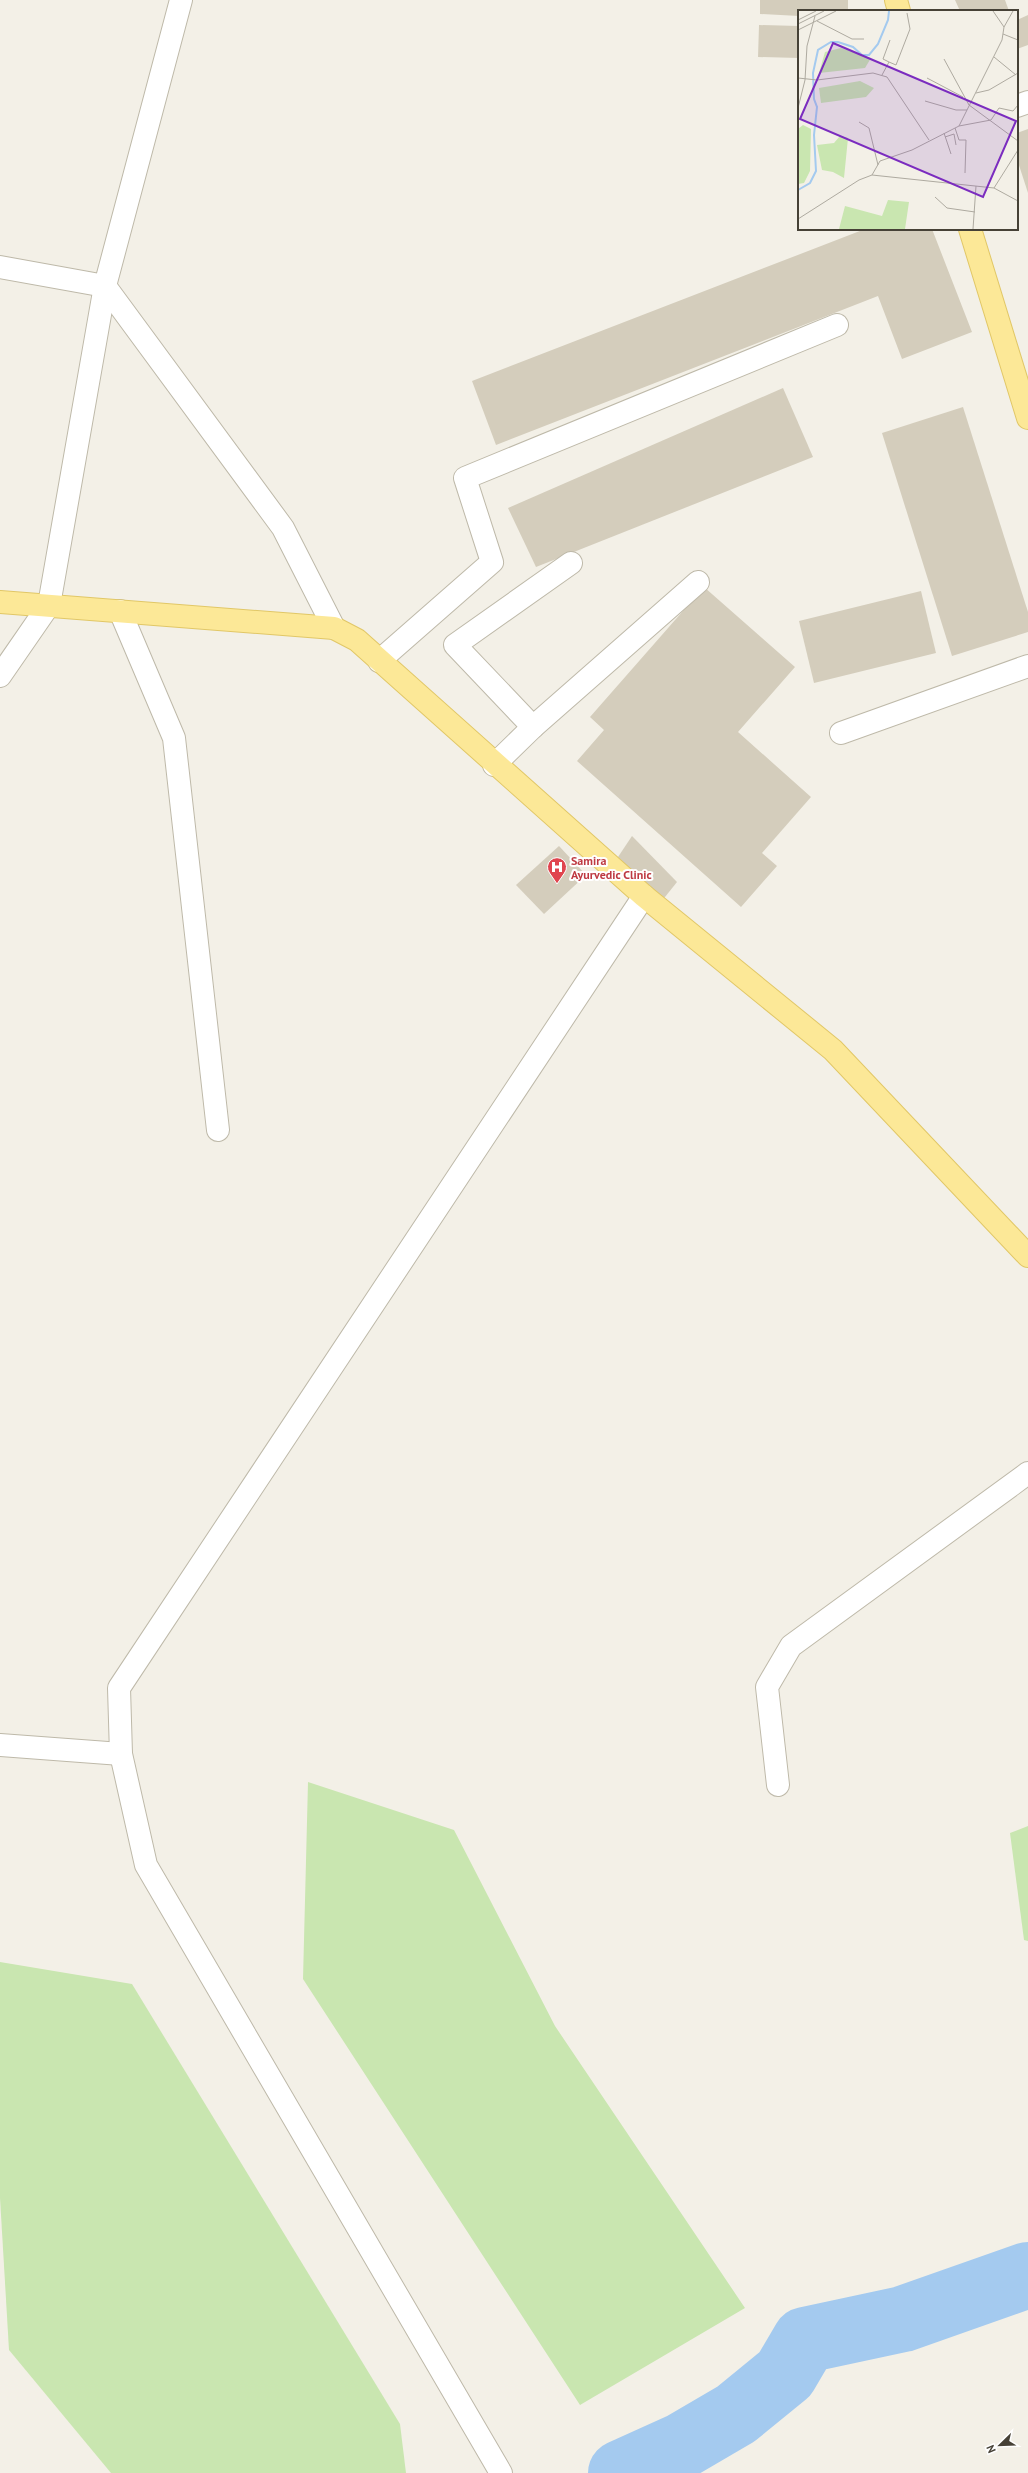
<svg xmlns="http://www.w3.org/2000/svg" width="1028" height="2473" font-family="'PT Sans',sans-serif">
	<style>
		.green { fill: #c9e6b0 }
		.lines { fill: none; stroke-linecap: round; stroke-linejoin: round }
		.river { stroke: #a4caef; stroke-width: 66 }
		.building { fill: #d4cdbc }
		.minor-casing { stroke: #beb9a9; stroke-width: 24 }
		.major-casing { stroke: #e1c767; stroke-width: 24 }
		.minor { stroke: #fff; stroke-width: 22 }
		.major { stroke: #fce897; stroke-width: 22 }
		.labels { text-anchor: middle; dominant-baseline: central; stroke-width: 4; stroke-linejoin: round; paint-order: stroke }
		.health-label { font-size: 12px; font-weight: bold; fill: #be3a42; stroke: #fff; text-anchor: start }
		.inset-river { fill: none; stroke: #a4caef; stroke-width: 2 }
		.inset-road { fill: none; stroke: #aeaaa0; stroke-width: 1 }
		.view { fill: #7b2cbf; fill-opacity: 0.15; stroke: #7b2cbf; stroke-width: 2 }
		.inset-edge { fill: none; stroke: #464136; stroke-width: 2 }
	</style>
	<rect width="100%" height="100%" fill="#f3f0e7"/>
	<g class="green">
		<path d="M308,1782l146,48 101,196 190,282 -165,97 -277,-426z"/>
		<path d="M1028,1826v115l-4,-1 -14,-107z"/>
		<path d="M0,1962l132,22 268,440 6,49h-295l-102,-123 -9,-152z"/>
	</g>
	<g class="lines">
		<path class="river" d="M621,2473l62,-28 53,-31 49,-40 20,-34 98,-21 125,-44"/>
	</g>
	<g class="building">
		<path d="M760,0h88v11h-49v5l-39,-2z"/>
		<path d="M955,0h50l4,11h-49z"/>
		<path d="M1028,15v30l-11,4v-29z"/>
		<path d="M759,25l40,1v32l-41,-1z"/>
		<path d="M1028,129v64l-11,-34v-26z"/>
		<path d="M865,229h67l40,103 -70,27 -24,-63 -382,149 -24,-64z"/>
		<path d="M783,388l30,69 -277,110 -28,-59z"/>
		<path d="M963,407l65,205v20l-76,24 -70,-223z"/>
		<path d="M704,587l91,80 -57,65 73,65 -49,56 15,13 -36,41 -164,-146 27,-31 -14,-13z"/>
		<path d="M921,591l15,62 -122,30 -15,-62z"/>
		<path d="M632,836l45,46 -16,20 -43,-45z"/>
		<path d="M559,846l27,29 -42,39 -28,-29z"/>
	</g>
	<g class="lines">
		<g class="minor-casing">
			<g id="minor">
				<path d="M1017,106l11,-4"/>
				<path d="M0,267l105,19 178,242 51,100"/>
				<path d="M120,611l54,127 44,392"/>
				<path d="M379,661l113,-99 -27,-84 372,-153"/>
				<path d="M0,676l49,-71 56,-319 76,-286"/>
				<path d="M533,727l-78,-82 116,-82"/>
				<path d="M841,733l187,-67"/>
				<path d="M494,765l39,-38 165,-145"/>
				<path d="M0,1745l121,9"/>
				<path d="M778,1785l-11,-98 24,-41 237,-173"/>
				<path d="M501,2473l-355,-608 -25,-111 -2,-66 525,-792"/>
			</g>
		</g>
		<g class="major-casing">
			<g id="major">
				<path d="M896,0l3,11"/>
				<path d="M970,229l58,189"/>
				<path d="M0,602l334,26 23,12 287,256 189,154 195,206"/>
			</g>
		</g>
		<use href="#minor" class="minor"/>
		<use href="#major" class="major"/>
	</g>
	<defs>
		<g id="hospital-pin" transform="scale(1)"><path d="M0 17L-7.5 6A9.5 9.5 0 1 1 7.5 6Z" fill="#e0444e" stroke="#fff"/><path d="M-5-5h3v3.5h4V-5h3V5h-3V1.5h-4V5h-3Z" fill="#fff"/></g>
	</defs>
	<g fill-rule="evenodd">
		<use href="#hospital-pin" x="557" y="867"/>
	</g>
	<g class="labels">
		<g class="health-label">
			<text x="571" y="860">Samira<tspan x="571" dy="14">Ayurvedic Clinic</tspan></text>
		</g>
	</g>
	<g transform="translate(798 10)">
		<rect width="220" height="220" fill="#f3f0e7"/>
		<path d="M43,38l30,10 -6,10 -46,5 6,-21zM62,71l14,7 -8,9 -45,6 -2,-15zM5,115l8,4 -1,42 -6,12 -6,1v-55zM42,126l8,2 -4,40 -11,-6 -11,-2 -5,-25 17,-2zM90,190l21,2 -4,27h-66l6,-23 37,10z" fill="#c9e6b0"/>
		<path class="inset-river" d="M0,180l12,-7 6,-12 -2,-36 3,-28 -3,-8 -1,-26 5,-23 13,-8h7l15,5 9,8h7l9,-11 10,-24 1,-9"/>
		<path class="inset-road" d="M0,10l18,-9M19,11l35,18h12M0,14l26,-13M206,17l9,-16M0,20l38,-19M205,24l15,6M196,47l22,18M146,49l25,46 49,36M91,52l-6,-3 7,-19M84,65l7,-13 7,3 14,-36 -3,-16M0,68l19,2 56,-7 14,4 42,63M129,68l36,19M178,83l13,-3 29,-17M127,91l31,9h11M0,98l7,-28 2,-34 8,-30M61,112l10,6 9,37M161,116l32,-6 8,-12 14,3 5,-6M157,118l4,12h7l-1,33M146,123l7,21M147,127l9,-3 2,11M74,165l8,-14 32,-11 47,-24 43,-86 2,-13 -11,-16M196,178l24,-38M137,187l12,11 28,4M0,209l61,-39 13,-5 122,13 24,13M175,219l3,-43"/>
		<path class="view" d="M35,33l183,78 -33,76 -183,-78z"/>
		<rect width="220" height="220" class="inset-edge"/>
	</g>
	<g transform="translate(1000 2445) rotate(247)" stroke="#ffffff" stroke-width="3" paint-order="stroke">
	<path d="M0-3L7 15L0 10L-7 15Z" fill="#464136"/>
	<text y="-6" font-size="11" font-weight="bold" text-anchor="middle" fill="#464136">N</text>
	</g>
</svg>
